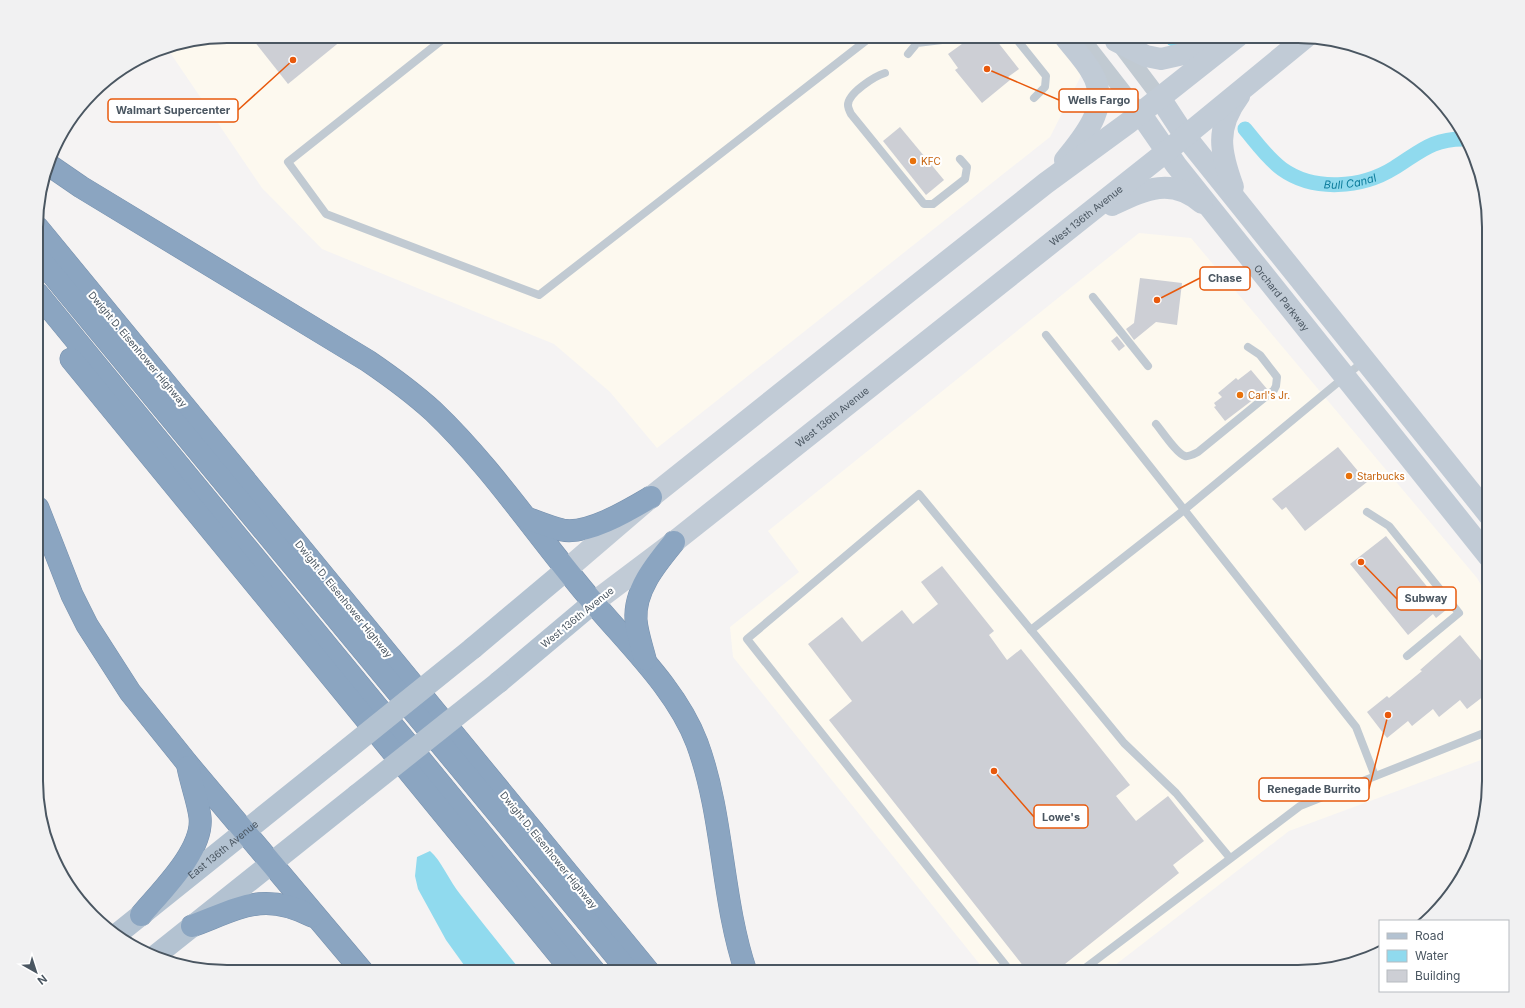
<svg xmlns="http://www.w3.org/2000/svg" width="1525" height="1008" font-family="Inter,sans-serif">
	<style>
		.commercial { fill: #fdf9ef }
		.water { fill: #90daee }
		.lines { fill: none; stroke-linecap: round; stroke-linejoin: round }
		.canal { stroke: #90daee; stroke-width: 15 }
		.building { fill: #cdcfd5 }
		.highway-casing { stroke: #7690ad; stroke-width: 23 }
		.lane { stroke: #c1cad2; stroke-width: 8 }
		.street { stroke: #c1cad2; stroke-width: 16 }
		.secondary { stroke: #c1cbd6; stroke-width: 22 }
		.primary { stroke: #b3c2d1; stroke-width: 22 }
		.highway { stroke: #8ba5c1; stroke-width: 22 }
		.primary-bridge { stroke: #b3c2d1; stroke-width: 22 }
		.food-dot { fill: #e8710a; stroke: #fff; stroke-width: 1.5 }
		.labels { text-anchor: middle; dominant-baseline: central; stroke-width: 4; stroke-linejoin: round; paint-order: stroke }
		.food-label { font-size: 10px; fill: #c56008; stroke: #fff; text-anchor: start }
		.street-label { font-size: 10px; fill: #4a5661; stroke: #fff }
		.water-label { font-size: 11px; font-style: italic; fill: #0c7c9b; stroke: #fff }
		.rim { fill: none; stroke: #4a5661; stroke-width: 2 }
		.leader { fill: none; stroke: #e8590c; stroke-width: 1.5 }
		.callout-dot { fill: #e8590c; stroke: #fff; stroke-width: 1.5 }
		.callout { fill: #fff; stroke: #e8590c; stroke-width: 1.5 }
		.callout-label { font-size: 11px; text-anchor: middle; font-weight: bold; fill: #4a5661 }
	</style>
	<rect width="100%" height="100%" fill="#f5f3f3"/>
	<g class="commercial">
		<path d="M227,36h830l28,32 -35,69 -393,311 -47,-56 -56,-48 -232,-95 -60,-61 -95,-140z"/>
		<path d="M1139,233l52,5 286,340 12,21v158l-200,74 -183,141h-120l-253,-315 -3,-30 69,-55 -31,-41z"/>
	</g>
	<path class="water" d="M430,851c11,9 20,31 30,43 20,26 41,52 62,78h-53l-23,-32 -28,-51 -3,-13 2,-19z"/>
	<g class="lines">
		<g class="canal">
			<path d="M1171,36l2,3"/>
			<path id="s1" d="M1245,129c11,13 22,29 37,40 32,23 80,19 112,-1 26,-16 38,-30 72,-29"/>
		</g>
	</g>
	<g class="building">
		<path d="M250,36h97l-59,48z"/>
		<path d="M973,36h20l26,33 -11,8 2,3 -28,23 -27,-33 3,-2 -10,-14z"/>
		<path d="M900,127l44,53 -18,15 -43,-54z"/>
		<path d="M1140,278l42,5 -5,42 -21,-3 -22,18 -8,-11 8,-6z"/>
		<path d="M1117,336l8,10 -6,5 -8,-10z"/>
		<path d="M1251,370l16,19 -42,32 -11,-14 2,-1 -2,-3 8,-6 -4,-4 18,-15 2,2z"/>
		<path d="M1338,447l29,35 -62,49 -19,-24 -4,3 -10,-11z"/>
		<path d="M1386,536l60,74 -10,8 -3,-4 -25,21 -58,-71z"/>
		<path d="M942,566l52,65 -5,4 18,25 14,-11 109,136 -14,11 20,25 32,-25 36,45 -31,24 6,8 -124,99h-27l-199,-252 23,-19 -44,-57 34,-27 20,25 40,-32 11,14 25,-20 -17,-22z"/>
		<path d="M1460,635l29,35v22l-22,17 -7,-9 -21,17 -6,-8 -21,17 -4,-5 -21,17 -20,-26 20,-16 2,2 33,-27 -2,-1z"/>
	</g>
	<g class="lines">
		<g class="highway-casing">
			<g id="highway">
				<path d="M49,165l32,22 287,174c22,15 44,31 65,50 60,57 106,128 160,191 36,43 84,88 104,141 27,73 24,155 49,229"/>
				<path d="M38,228l611,744"/>
				<path d="M38,257l591,715"/>
				<path d="M38,294l557,678"/>
				<path d="M71,359l502,613"/>
				<path d="M38,508l34,87 15,30 43,67 57,71 176,209"/>
				<path d="M527,518c11,4 23,9 35,12 26,5 67,-20 89,-33"/>
				<path d="M645,659c-3,-12 -8,-26 -9,-39 -2,-30 20,-56 38,-78"/>
				<path d="M141,915c20,-24 63,-65 59,-98 -2,-16 -9,-34 -12,-50"/>
				<path d="M192,926c48,-18 71,-35 120,-10"/>
			</g>
		</g>
		<g class="lane">
			<path d="M447,36l-159,126 38,52 213,81 333,-259"/>
			<path d="M1014,36l32,40 -1,11 -11,11"/>
			<path d="M908,54l9,-11 25,-3 4,-4"/>
			<path d="M885,73c-10,3 -37,20 -37,32 0,3 2,7 3,9l73,90h9l32,-25 2,-12 -7,-8"/>
			<path d="M1093,297l55,69"/>
			<path d="M1046,335l310,392 19,49"/>
			<path d="M1156,424c6,7 21,30 29,32 4,1 9,-2 13,-4l76,-62 2,-4 1,-9 -17,-22 -12,-8"/>
			<path d="M1367,512l22,14 70,87 -52,43"/>
			<path d="M1031,630l153,-120 181,-150"/>
			<path d="M1011,972l-264,-333 172,-145 205,249 52,50 54,65"/>
			<path d="M1080,972l220,-166 189,-75"/>
		</g>
		<g class="street">
			<path d="M1080,36l60,77"/>
			<path d="M1120,45l40,53"/>
		</g>
		<g class="secondary">
			<path d="M1064,36c9,12 21,24 28,37 19,33 -7,62 -27,87"/>
			<path d="M1116,41l30,15 15,3 58,-13"/>
			<path d="M1160,98l25,38 304,379"/>
			<path id="s2" d="M1140,113l36,52 313,392"/>
			<path d="M1233,187c-13,-35 -18,-59 6,-91"/>
			<path d="M1112,205c32,-15 59,-29 90,-2"/>
			<path d="M566,570l85,-73 256,-204 139,-110 82,-60 110,-87"/>
			<path id="s3" d="M593,603l81,-61 493,-391 139,-114"/>
		</g>
		<g class="primary">
			<path d="M473,648l93,-78"/>
			<path d="M499,682l94,-79"/>
			<path id="s4" d="M116,935l213,-171"/>
			<path d="M155,956l202,-161"/>
		</g>
		<use href="#highway" class="highway"/>
		<g class="primary-bridge">
			<path d="M329,764l144,-116"/>
			<path d="M357,795l142,-113"/>
		</g>
	</g>
	<g class="food-dot">
		<circle cx="913" cy="161" r="4"/>
		<circle cx="1240" cy="395" r="4"/>
		<circle cx="1349" cy="476" r="4"/>
	</g>
	<g class="labels">
		<g class="food-label">
			<text x="921" y="161">KFC</text>
			<text x="1248" y="395">Carl's Jr.</text>
			<text x="1357" y="476">Starbucks</text>
		</g>
		<g class="street-label">
			<text stroke="none"><textPath href="#s3" startOffset="627">West 136th Avenue</textPath></text>
			<text stroke="none"><textPath href="#s2" startOffset="233">Orchard Parkway</textPath></text>
			<text transform="translate(138 349) rotate(50)">Dwight D. Eisenhower Highway</text>
			<text stroke="none"><textPath href="#s3" startOffset="303">West 136th Avenue</textPath></text>
			<text transform="translate(344 599) rotate(51)">Dwight D. Eisenhower Highway</text>
			<text transform="translate(577 617) rotate(-39)">West 136th Avenue</text>
			<text stroke="none"><textPath href="#s4" startOffset="137">East 136th Avenue</textPath></text>
			<text transform="translate(549 850) rotate(51)">Dwight D. Eisenhower Highway</text>
		</g>
		<g class="water-label">
			<text stroke="none"><textPath href="#s1" startOffset="126">Bull Canal</textPath></text>
		</g>
	</g>
	<path d="M0 0H1525V1008H0ZM227 43H1298A184 184 0 0 1 1482 227V781A184 184 0 0 1 1298 965H227A184 184 0 0 1 43 781V227A184 184 0 0 1 227 43Z" fill="#f1f1f2" fill-rule="evenodd"/>
	<path class="rim" d="M227 43H1298A184 184 0 0 1 1482 227V781A184 184 0 0 1 1298 965H227A184 184 0 0 1 43 781V227A184 184 0 0 1 227 43Z"/>
	<path class="leader" d="M987 69L1059 100M293 60L238 110M1157 300L1200 278M1361 562L1397 599M1388 715L1369 789M994 771L1034 817"/>
	<g class="callout-dot">
		<circle cx="987" cy="69" r="4"/>
		<circle cx="293" cy="60" r="4"/>
		<circle cx="1157" cy="300" r="4"/>
		<circle cx="1361" cy="562" r="4"/>
		<circle cx="1388" cy="715" r="4"/>
		<circle cx="994" cy="771" r="4"/>
	</g>
	<g class="callout">
		<rect x="1059" y="89" width="79" height="23" rx="4"/>
		<rect x="108" y="99" width="130" height="23" rx="4"/>
		<rect x="1200" y="267" width="50" height="23" rx="4"/>
		<rect x="1397" y="587" width="59" height="23" rx="4"/>
		<rect x="1259" y="778" width="110" height="23" rx="4"/>
		<rect x="1034" y="805" width="54" height="23" rx="4"/>
	</g>
	<g class="callout-label">
		<text x="1099" y="104">Wells Fargo</text>
		<text x="173" y="114">Walmart Supercenter</text>
		<text x="1225" y="282">Chase</text>
		<text x="1426" y="602">Subway</text>
		<text x="1314" y="793">Renegade Burrito</text>
		<text x="1061" y="821">Lowe's</text>
	</g>
	<rect x="1379" y="920" width="130" height="72" fill="#ffffff" stroke="#b7bbc0"/>
	<rect x="1387" y="933" width="20" height="6" fill="#b3c2d1" stroke="#b7bbc0"/>
	<text x="1415" y="940" font-size="12" fill="#4a5661">Road</text>
	<rect x="1387" y="950" width="20" height="12" fill="#90daee" stroke="#b7bbc0"/>
	<text x="1415" y="960" font-size="12" fill="#4a5661">Water</text>
	<rect x="1387" y="970" width="20" height="12" fill="#cdcfd5" stroke="#b7bbc0"/>
	<text x="1415" y="980" font-size="12" fill="#4a5661">Building</text>
	<g transform="translate(36 972) rotate(141)" stroke="#ffffff" stroke-width="3" paint-order="stroke">
	<path d="M0-3L7 15L0 10L-7 15Z" fill="#4a5661"/>
	<text y="-6" font-size="11" font-weight="bold" text-anchor="middle" fill="#4a5661">N</text>
	</g>
</svg>
